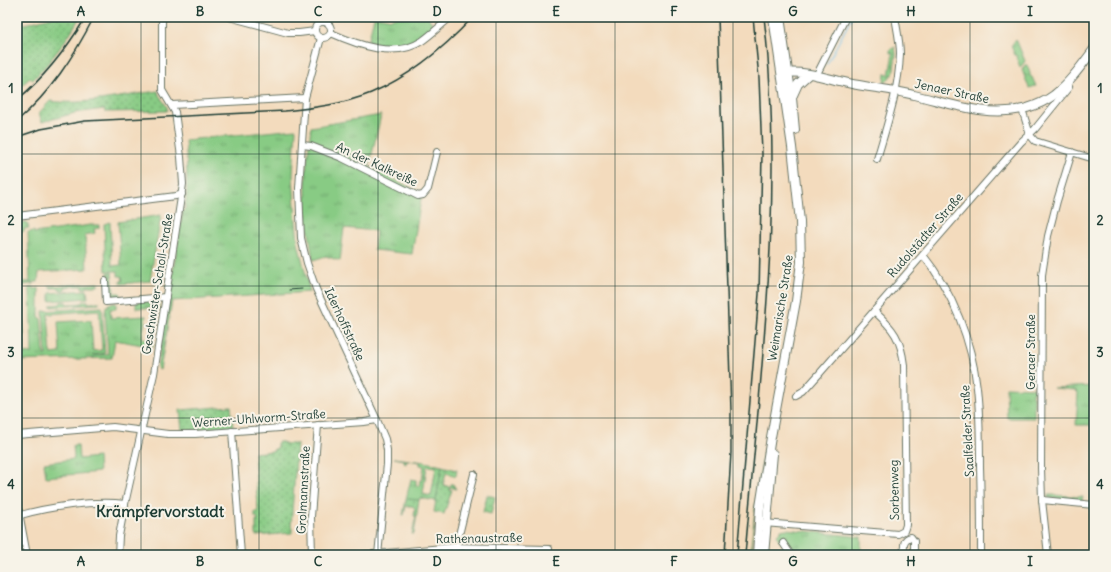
<svg xmlns="http://www.w3.org/2000/svg" width="1111" height="572" font-family="Delius,sans-serif">
	<style>
		.grass { fill: url(#grass-tufts); stroke: #54845c; fill-rule: evenodd }
		.park { fill: url(#park-dots); stroke: #54845c }
		.lines { fill: none; stroke-linecap: round; stroke-linejoin: round }
		.stream { stroke: #69bbe4; stroke-width: 1.5 }
		.minor-casing { stroke: #697464; stroke-width: 8 }
		.major-casing { stroke: #697464; stroke-width: 10 }
		.minor { stroke: #fff; stroke-width: 6 }
		.major { stroke: #fff; stroke-width: 8 }
		.tram { stroke: #1f3d34; stroke-width: 1 }
		.rail { stroke: #1f3d34; stroke-width: 1.5 }
		.grid { fill: none; stroke: #1f3d34; stroke-width: 1; stroke-opacity: 0.55 }
		.labels { text-anchor: middle; dominant-baseline: central; stroke-width: 4; stroke-linejoin: round; paint-order: stroke }
		.street-label { font-size: 12px; fill: #1f3d34; stroke: #f7f3e8 }
		.district-label { font-size: 16px; font-weight: bold; fill: #1f3d34; stroke: #f7f3e8 }
		.neatline { fill: none; stroke: #1f3d34; stroke-width: 1.5 }
		.grid-label { font-size: 13px; text-anchor: middle; font-weight: bold; fill: #1f3d34 }
	</style>
	<defs>
		<pattern id="grass-tufts" width="24" height="20" patternUnits="userSpaceOnUse"><rect width="24" height="20" fill="#88cb84"/><path d="M3 7l-1-3M5 7V3M7 7l1-3M15 17l-1-3M17 17v-4M19 17l1-3" fill="none" stroke="#6fa66d"/></pattern>
		<pattern id="park-dots" width="8" height="8" patternUnits="userSpaceOnUse"><rect width="8" height="8" fill="#88cb84"/><path d="M2 2h.1M6 6h.1" fill="none" stroke="#6fa66d" stroke-width="1.8" stroke-linecap="round"/></pattern>
	</defs>
	<rect width="100%" height="100%" fill="#f7f3e8"/>
	<filter id="ink" filterUnits="userSpaceOnUse"><feTurbulence type="fractalNoise" baseFrequency=".025" numOctaves="2"/><feDisplacementMap in="SourceGraphic" scale="8" xChannelSelector="R" yChannelSelector="G"/><feConvolveMatrix kernelMatrix="1 2 1 2 8 2 1 2 1" color-interpolation-filters="sRGB"/></filter>
	<filter id="wash" filterUnits="userSpaceOnUse"><feTurbulence type="fractalNoise" baseFrequency=".012" numOctaves="4" result="noise"/><feDisplacementMap in="SourceGraphic" scale="16" xChannelSelector="R" yChannelSelector="G"/><feGaussianBlur stdDeviation="0.9" result="paint"/><feColorMatrix in="noise" values="0 0 0 0 0 0 0 0 0 0 0 0 0 0 0 0 0 1.4 0 .05"/><feComposite in="paint" operator="in"/></filter>
	<g filter="url(#wash)">
		<rect width="100%" height="100%" fill="#f3dbbd"/>
		<g class="grass">
			<path d="M374,17h9l8,2 4,-2h33l6,9c-25,20 -34,23 -66,16z"/>
			<path d="M1016,39l9,22 -5,7 -3,-10 1,-2 -3,-1 -4,-9z"/>
			<path d="M895,47l1,7 -3,21h-2l-3,5 -4,2 1,-8 4,1 4,-22h-3v-3z"/>
			<path d="M1025,65h2l3,8v3l2,1 4,9 -7,2 -7,-18z"/>
			<path d="M381,115l-12,52 53,26 -10,61 -38,-4 2,-19 -32,-3 -4,33 -14,-5 -13,4 -7,-47v-42l5,-44z"/>
			<path d="M296,129l-3,46 3,47 2,21 12,49 -138,9 -12,69 -3,-2 26,-157 2,-2c3,-23 2,-45 0,-69z"/>
			<path d="M161,215l-11,66 -29,3 -1,-3h3l-1,-5h-4v-5h-12l-2,-47 6,-2 2,44 9,-1 -3,-43z"/>
			<path d="M27,222l2,6 -5,1v2c-4,2 -7,3 -7,9h3l1,28h-2v3l2,1 1,30h-2v4h2l2,29 -3,1v3l3,2v13l8,-1 -2,-62h-1v-3l5,-1v2l5,-1v29l2,1 3,37h2l-3,-44 59,-4 3,46 -12,2v1l15,-2 -3,-41 1,-7h3l-1,-2 8,-1v6h-6l1,9 35,-2 -4,22 12,2 -1,7 -38,-7 -3,18 -95,3v-138zM99,310l3,40 -9,1 -2,-31 -33,2 2,31 -9,1 -3,-40z"/>
			<path d="M91,225h8v3l-5,1 1,4 -10,2 2,34 -48,3 -1,10h-8l4,2 -11,1v-3h7l-2,-50 6,-1v2z"/>
			<path d="M112,272l2,21h6l1,5h-10l-3,-3v-22z"/>
			<path d="M98,283v3h-11v2h-5v-2l-17,1v3h-5v-2h-10l-1,-2z"/>
			<path d="M87,290l1,8 -38,3v-8z"/>
			<path d="M160,300l-2,16 -3,-1v-4l-1,-1v-2h-18v-6z"/>
			<path d="M83,301h5v2l11,-1v2l-48,3v-2l9,-1 1,-2h5l1,2 15,-1z"/>
			<path d="M1094,386v39h-18l2,-32 -3,-3 -22,-2z"/>
			<path d="M1006,387l28,1v4h-2v5h2v21h-27z"/>
			<path d="M73,445h5l1,14 19,-2 1,15 -53,5 -2,-14 30,-4z"/>
			<path d="M764,448l-9,66 -3,41h-2l7,-63z"/>
			<path d="M394,458l31,4 17,4 -6,35 -16,-3 -1,2 -13,-1 5,-20 5,1v6h3l1,-6h2l2,-14 -4,-1v-3l-14,-2v4l-2,-1v-3zM427,466l9,1 -5,29 -8,-2z"/>
			<path d="M1048,495h5l30,2 -1,4 -34,-3z"/>
			<path d="M786,529l75,8v18h-62l-3,-4 -2,1 -9,-14 -6,3 -2,-7 4,-2v-2z"/>
		</g>
		<g class="park">
			<path d="M51,17h29c-13,23 -29,44 -47,63l-3,-2 -13,11v-63z"/>
			<path d="M158,91l1,4 8,12v4l-62,1 -1,-3 -29,4 -33,9 -3,-9 11,-12c33,5 75,-6 108,-10z"/>
			<path d="M231,406l2,21 -51,4 -2,-21z"/>
			<path d="M278,442h5l1,2h13l-6,83h1v6l-36,3v-16h2l-1,-3h-2v-5l3,-1 -4,-58 20,-2v-2h3v-6z"/>
			<path d="M442,466l15,4 -1,6 -10,-3 -3,12 7,2 1,-3h2l3,5 -6,-2 -1,2 3,1 -8,24 -10,-2z"/>
			<path d="M487,495l8,2 -4,17 -8,-2z"/>
			<path d="M406,499l13,1 -5,34h-2l4,-18h-2l1,-7 -2,-3h-7l-2,9h-1z"/>
		</g>
		<g class="lines">
			<path class="stream" d="M827,64l25,-47"/>
		</g>
	</g>
	<g filter="url(#ink)">
		<g class="lines">
			<g class="minor-casing">
				<g id="minor">
					<path d="M229,17l59,16h11l16,-2"/>
					<circle cx="323" cy="30" r="8"/>
					<path d="M331,33c27,12 64,26 91,8 10,-7 19,-16 29,-24"/>
					<path d="M321,38l-16,60 -6,90 2,50 6,25 9,26 61,131 8,19 2,11v14l-9,91"/>
					<path d="M816,76l30,-59"/>
					<path d="M172,105l133,-7"/>
					<path d="M1022,109l8,26 5,6 59,18"/>
					<path d="M302,145l9,1 31,12 76,38 5,-1 5,-6 9,-37"/>
					<path d="M877,159c10,-34 22,-70 23,-105 0,-12 -3,-25 -5,-37"/>
					<path d="M17,216l159,-20 6,-2"/>
					<path d="M923,255c30,37 49,87 54,133 3,26 3,53 3,79 1,29 1,59 1,88"/>
					<path d="M105,281l1,21 60,-5"/>
					<path d="M796,396l7,-4 17,-19 201,-231 14,-13 34,-42"/>
					<path d="M232,431l9,124"/>
					<path d="M17,435l96,-8 55,7h27l169,-12 13,-2"/>
					<path d="M1042,500l52,5"/>
					<path d="M17,502l10,53"/>
					<path d="M17,516c31,-9 76,-16 108,-12"/>
					<path d="M764,523l134,11 6,-3 2,-6 -2,-160c-3,-26 -10,-36 -30,-54"/>
					<path d="M783,543l8,12"/>
					<path d="M118,555l1,-19 6,-32 29,-130 29,-190 -2,-27 -6,-45 -13,-22v-73"/>
					<path d="M312,555l-1,-38 7,-92"/>
					<path d="M362,555l93,-8 94,2 -1,6"/>
					<path d="M454,555l20,-81"/>
					<path d="M904,555c0,-8 -2,-16 7,-18l3,4v14"/>
					<path d="M1048,555l-6,-55 -1,-32 1,-193 6,-39 9,-35 15,-49"/>
				</g>
			</g>
			<g class="major-casing">
				<g id="major">
					<path d="M780,17l12,81 3,32"/>
					<path d="M785,73c20,-3 43,6 63,10 22,5 44,6 66,12 38,9 74,23 113,13 10,-3 19,-7 27,-13 16,-13 28,-30 40,-46"/>
					<path d="M793,95l5,-11 10,-9"/>
					<path d="M757,555l3,-48 11,-70 25,-136 5,-39 -1,-40 -8,-75 -19,-130"/>
					<path d="M764,555l9,-101"/>
				</g>
			</g>
			<use href="#minor" class="minor"/>
			<use href="#major" class="major"/>
			<path class="tram" d="M289,290l13,-1"/>
			<g class="rail">
				<path d="M718,17l13,393v43l-6,102"/>
				<path d="M17,100c28,-23 50,-52 69,-83"/>
				<path d="M17,121c34,-29 57,-65 77,-104"/>
				<path d="M17,137l24,-8 44,-8 200,-10c29,-3 59,-7 86,-18 40,-17 73,-45 102,-76"/>
				<path d="M737,555l22,-261 3,-140 -3,-76 -6,-61"/>
				<path d="M745,555c15,-179 40,-359 19,-538"/>
			</g>
		</g>
	</g>
	<path class="grid" d="M141,17v538M259,17v538M378,17v538M496,17v538M615,17v538M733,17v538M852,17v538M970,17v538M17,154h1077M17,286h1077M17,418h1077"/>
	<g class="labels">
		<g class="street-label">
			<text transform="translate(952 91) rotate(12)">Jenaer Straße</text>
			<text transform="translate(377 164) rotate(25)">An der Kalkreiße</text>
			<text transform="translate(925 235) rotate(-49)">Rudolstädter Straße</text>
			<text transform="translate(157 284) rotate(-81)">Geschwister-Scholl-Straße</text>
			<text transform="translate(780 308) rotate(-81)">Weimarische Straße</text>
			<text transform="translate(345 324) rotate(65)">Iderhoffstraße</text>
			<text transform="translate(1030 352) rotate(-90)">Geraer Straße</text>
			<text transform="translate(259 418) rotate(-4)">Werner-Uhlworm-Straße</text>
			<text transform="translate(967 431) rotate(-93)">Saalfelder Straße</text>
			<text transform="translate(303 490) rotate(-87)">Grolmannstraße</text>
			<text transform="translate(894 490) rotate(-91)">Sorbenweg</text>
			<text transform="translate(479 538) rotate(-1)">Rathenaustraße</text>
		</g>
		<g class="district-label">
			<text x="160" y="511">Krämpfervorstadt</text>
		</g>
	</g>
	<rect width="1111" height="572" fill="none" stroke="#f7f3e8" stroke-width="44"/>
	<rect x="22" y="22" width="1067" height="528" class="neatline"/>
	<g class="grid-label">
		<text x="81" y="16">A</text>
		<text x="200" y="16">B</text>
		<text x="318" y="16">C</text>
		<text x="437" y="16">D</text>
		<text x="556" y="16">E</text>
		<text x="674" y="16">F</text>
		<text x="793" y="16">G</text>
		<text x="911" y="16">H</text>
		<text x="1030" y="16">I</text>
		<text x="11" y="93">1</text>
		<text x="1100" y="93">1</text>
		<text x="11" y="225">2</text>
		<text x="1100" y="225">2</text>
		<text x="11" y="357">3</text>
		<text x="1100" y="357">3</text>
		<text x="11" y="489">4</text>
		<text x="1100" y="489">4</text>
		<text x="81" y="566">A</text>
		<text x="200" y="566">B</text>
		<text x="318" y="566">C</text>
		<text x="437" y="566">D</text>
		<text x="556" y="566">E</text>
		<text x="674" y="566">F</text>
		<text x="793" y="566">G</text>
		<text x="911" y="566">H</text>
		<text x="1030" y="566">I</text>
	</g>
</svg>
